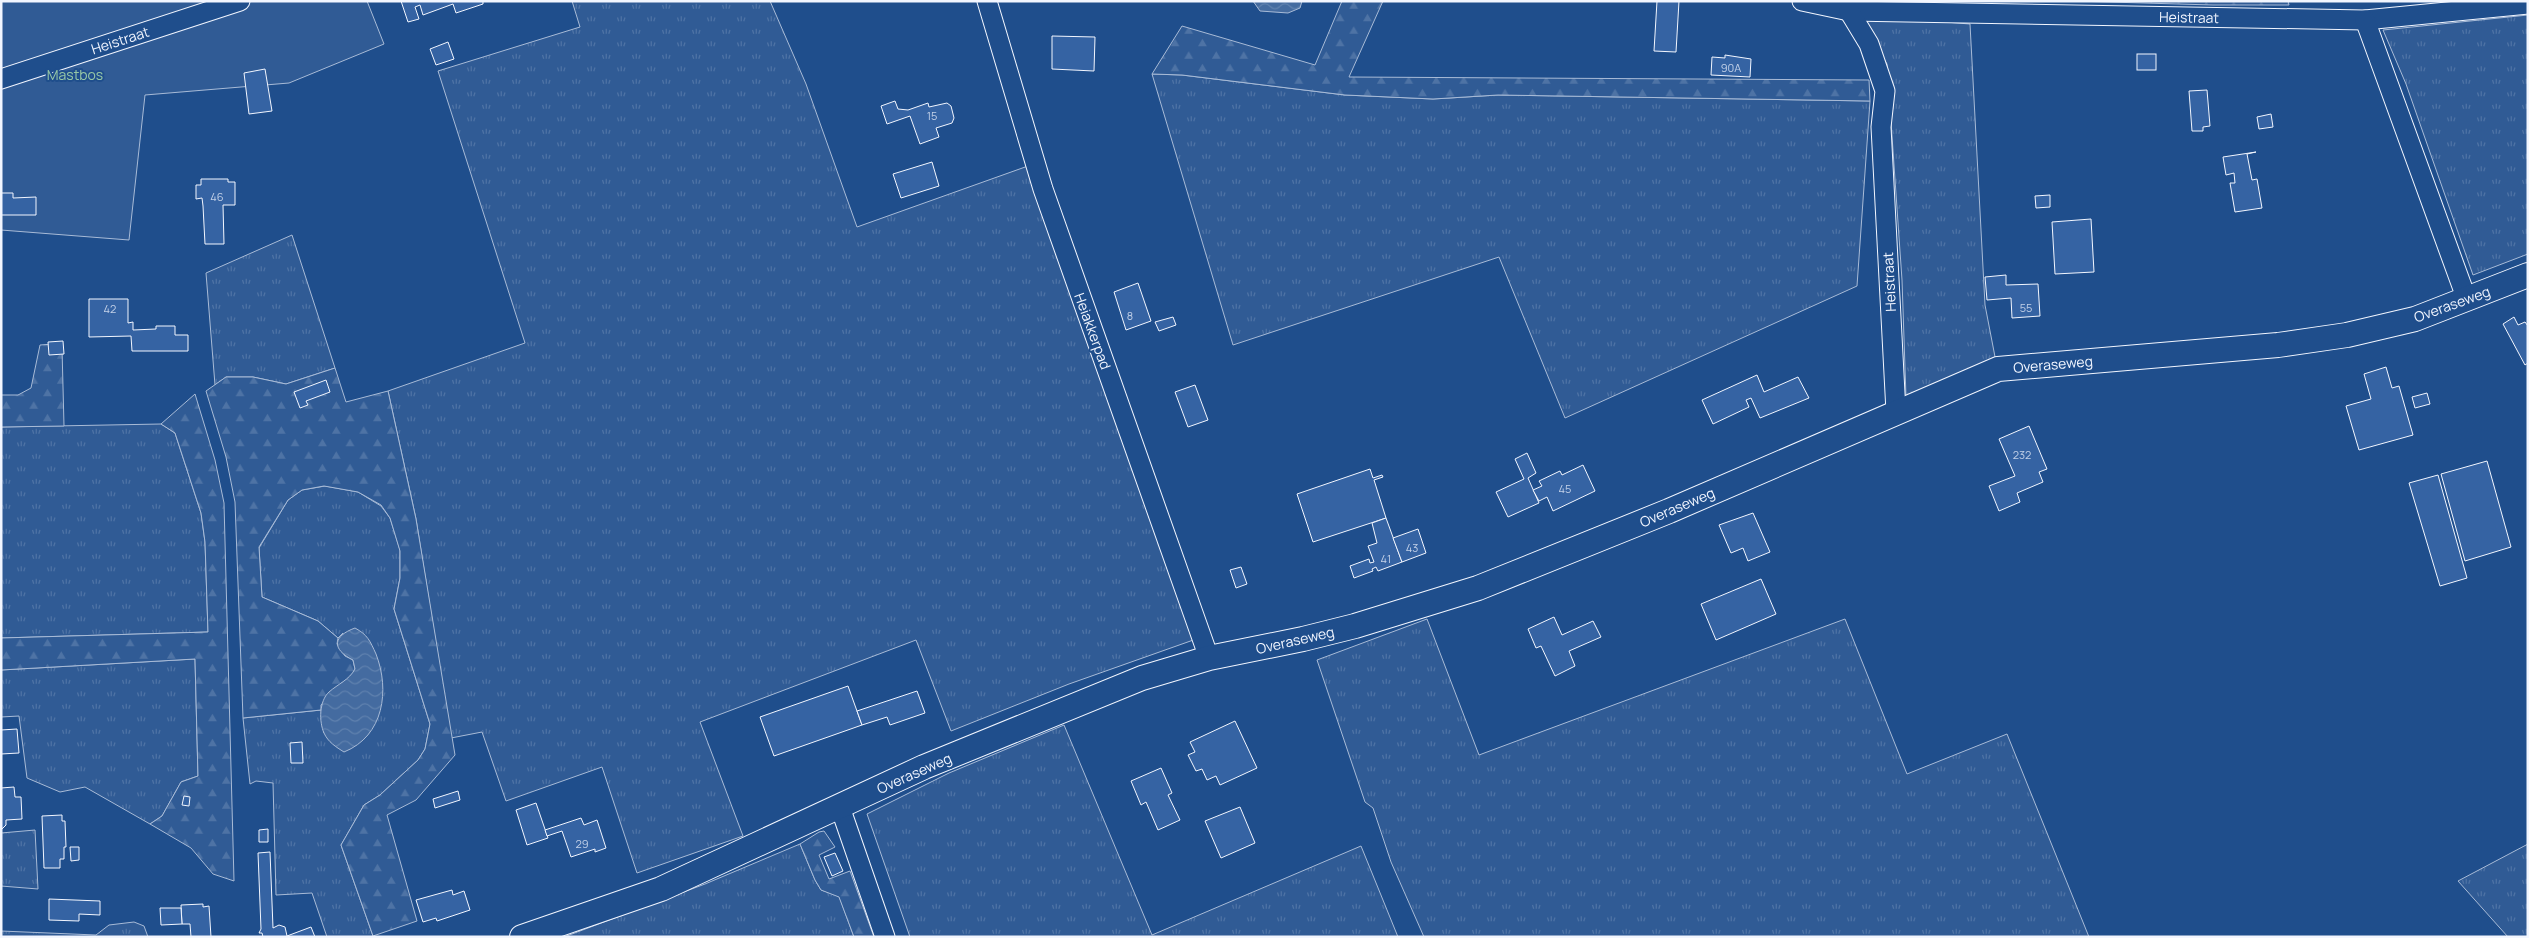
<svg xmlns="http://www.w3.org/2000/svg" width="2529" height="938" font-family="Manrope,sans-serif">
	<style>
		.grass { fill: url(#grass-tufts); stroke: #a8bbd7 }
		.forest { fill: url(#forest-firs); stroke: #a8bbd7 }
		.built { fill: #305b95; stroke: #a8bbd7 }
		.water { fill: url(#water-waves); stroke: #a8bbd7 }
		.building { fill: #3563a3; stroke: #f2f6ff }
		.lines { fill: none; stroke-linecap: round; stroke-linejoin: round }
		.minor-casing { stroke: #f2f6ff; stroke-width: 21 }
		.tertiary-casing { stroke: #f2f6ff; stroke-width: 26 }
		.minor { stroke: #1f4e8c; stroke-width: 19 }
		.tertiary { stroke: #1f4e8c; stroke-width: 24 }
		.labels { text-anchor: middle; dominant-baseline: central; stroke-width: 4; stroke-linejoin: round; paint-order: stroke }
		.number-label { font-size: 11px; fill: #c3d1e8 }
		.street-label { font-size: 14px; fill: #f2f6ff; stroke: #1f4e8c }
		.park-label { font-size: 14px; fill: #97c8a6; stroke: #1f4e8c }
	</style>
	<defs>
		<pattern id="grass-tufts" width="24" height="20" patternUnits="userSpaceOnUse" patternTransform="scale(1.25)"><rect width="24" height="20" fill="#305b95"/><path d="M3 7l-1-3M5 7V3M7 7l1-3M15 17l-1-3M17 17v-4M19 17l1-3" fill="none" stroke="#4e73a5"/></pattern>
		<pattern id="forest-firs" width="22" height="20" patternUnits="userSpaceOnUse" patternTransform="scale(1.25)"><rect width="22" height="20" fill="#305b95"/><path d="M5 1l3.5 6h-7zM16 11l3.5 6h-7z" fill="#4e73a5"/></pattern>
		<pattern id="water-waves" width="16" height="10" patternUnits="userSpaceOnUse" patternTransform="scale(1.25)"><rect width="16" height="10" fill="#446ba0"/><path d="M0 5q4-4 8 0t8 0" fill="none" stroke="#5f81ae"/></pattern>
	</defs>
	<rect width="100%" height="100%" fill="#1f4e8c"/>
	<g class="grass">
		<path d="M572,1h198l36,83 51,143 171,-61 171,472 -130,46 -118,47 -35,-91 -216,82 43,114 -106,37 -35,-106 -96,34 -24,-69 -31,6 -35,-219 -28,-128 137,-48 -87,-272 142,-44z"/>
		<path d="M1858,15l112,9 15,281 11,57 -90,35 -4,-117 -15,-216z"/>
		<path d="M2528,15v239l-55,21 -67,-191 -23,-54z"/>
		<path d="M1152,74l30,1 163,20 88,4 65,-4 372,6 -13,185 -292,132 -66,-161 -266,88z"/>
		<path d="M292,235l43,133 -49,16 -33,-7h-27l-11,8 -9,-112z"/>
		<path d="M161,424l14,9 26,80 4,29 3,90 -207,6v-211z"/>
		<path d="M325,486l33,6 23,14 9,12 10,32v28l-6,31 36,115 -5,25 -7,11 -38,35 -16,10 -23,40 32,91 -3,1h-43l-15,-44 -36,2 -3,-112 -17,-2 -6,3 -7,-66 78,-8 3,23 19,-100 -5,5 -20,-17 -56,-24 -3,-49 29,-48 14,-10z"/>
		<path d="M1427,619l52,136 366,-136 62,155 100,-40 82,203h-665l-33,-75 -18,-54 -8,-6 -48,-142z"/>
		<path d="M195,659l3,117 -17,6 -19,34 -12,8 -65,-37 -25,5 -33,-14 -8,-62 -18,1v-47z"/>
		<path d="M1064,725l88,210 209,-89 37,91h-488l-43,-123 82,-41z"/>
		<path d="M35,830l3,59 -37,-3v-53z"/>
		<path d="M800,844l15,36 6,10 18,6 15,41h-290l141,-53z"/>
		<path d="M2528,844v93h-20l-50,-56z"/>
		<path d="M134,922l10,4 4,11h-147v-6l95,4 13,-10z"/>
	</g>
	<g class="forest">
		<path d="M1342,1h41l-34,76 520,3 1,21 -372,-6 -65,4 -88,-4 -163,-20 -30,-1 30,-48 133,39z"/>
		<path d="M2074,1h214l1,4h-76z"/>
		<path d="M53,344l9,4 2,78 -63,1v-32h17l13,-7 9,-43z"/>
		<path d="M335,368l11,34 42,-11 28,128 39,236 -39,45 -29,15 30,106 -44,15 -32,-91 23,-40 16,-10 38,-35 7,-11 5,-25 -36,-115 6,-31v-27l-10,-33 -9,-13 -23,-13 -34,-6 -22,4 -14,10 -29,47 3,50 56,24 20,17 -1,6 8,12 8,4 2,9 -4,8 -11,7 -19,21v5l-78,8 -8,-216 -9,-45 -20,-66 20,-14h27l33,7z"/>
		<path d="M195,394l20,66 9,43 10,378 -21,-7 -22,-26 -41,-24 12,-8 19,-34 17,-6 -3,-117 -194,11v-32l207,-6 -3,-90 -4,-29 -26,-80 -14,-9z"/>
		<path d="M824,831l11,16 -16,8 10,24 21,-8 24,66h-20l-15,-40 -18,-7 -6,-10 -15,-36 19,-12z"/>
	</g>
	<path class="built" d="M1,1h366l17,43 -95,39 -144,12 -16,145 -128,-10z"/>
	<g class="water">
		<path d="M1253,1h49l-2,7 -12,5 -28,-2z"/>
		<path d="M355,628c13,7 15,13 21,26 14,36 8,82 -32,98 -8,-5 -16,-10 -20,-19 -5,-11 -5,-32 5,-41 9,-8 20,-12 26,-23l-2,-9c-22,-11 -20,-24 2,-32z"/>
	</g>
	<g class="building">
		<path d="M401,1h82v3l-27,9 -3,-9 -30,11 -3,-10 -5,2 4,12 -11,3z"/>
		<path d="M1657,1h22l-3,51 -22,-1z"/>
		<path d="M1052,36l43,1 -1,34 -42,-2z"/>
		<path d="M448,42l6,17 -18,6 -6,-16z"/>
		<rect x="2137" y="54" width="19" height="16"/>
		<path d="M1725,55l26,4 -1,18 -39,-2 1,-18 13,1z"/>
		<path d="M265,69l7,42 -23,3 -5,-41z"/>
		<path d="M2207,90l3,36 -7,1v4h-11l-3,-40z"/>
		<path d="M895,101l3,8 10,1 20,-7 1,4 18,-4 4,3 3,12 -2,5 -16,5 3,9 -19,7 -10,-28 -23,8 -6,-18z"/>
		<path d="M2271,114l2,13 -14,2 -2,-12z"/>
		<path d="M2256,152l-9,2 5,26 5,-1 5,29 -27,4 -5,-29h5l-1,-10 -8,2 -3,-18z"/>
		<path d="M932,162l7,24 -38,12 -8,-24z"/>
		<path d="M201,179h27v3h7v23h-12l1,39h-19l-2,-38 -1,-8 -6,1v-14h5z"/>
		<path d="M1,193h12v5l23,-1v18h-35z"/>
		<path d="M2050,195v12l-14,1 -1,-12z"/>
		<path d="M2091,219l3,53 -39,2 -3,-52z"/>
		<path d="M2006,275v10l32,-1 2,32 -28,2 -1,-20 -24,2 -2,-23z"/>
		<path d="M1138,283l13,38 -25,9 -12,-38z"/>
		<path d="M89,299h39v24l5,-1v8l23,-1v-3h19v9h13v16h-56l-1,-15 -42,1z"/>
		<path d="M1173,317l3,8 -17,6 -4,-9z"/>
		<path d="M2514,317l4,8 7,-3 3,4v37l-3,2 -22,-41z"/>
		<path d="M63,341l1,13 -15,1 -1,-13z"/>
		<path d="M2386,367l6,21 7,-2 14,49 -54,15 -13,-44 25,-7 -7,-25z"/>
		<path d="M1757,375l7,17 34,-15 11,21 -49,20 -9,-20 -5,2 3,7 -36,17 -11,-24z"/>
		<path d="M326,380l4,12 -24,9 2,4 -8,3 -6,-16z"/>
		<path d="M1195,385l13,35 -20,7 -13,-35z"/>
		<path d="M2427,393l3,11 -15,4 -3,-11z"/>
		<path d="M2029,426l18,43 -8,3 4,10 -26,11 3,9 -21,9 -10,-25 26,-10 -16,-37z"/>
		<path d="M1527,453l9,20 -8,5 11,25 -31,14 -12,-25 28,-13 -9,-20z"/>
		<path d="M2487,461l24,86 -46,14 -24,-87z"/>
		<path d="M1583,465l12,26 -42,20 -6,-14 -8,4 -6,-11 9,-4 -3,-5 21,-10 2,4z"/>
		<path d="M1370,469l3,9 9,-3 1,2 -9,3 12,38 -73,24 -16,-48z"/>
		<path d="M2438,475l29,103 -27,8 -31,-103z"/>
		<path d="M1753,513l17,39 -22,9 -5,-13 -12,5 -12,-28z"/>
		<path d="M1386,518l16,44 -24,9 -2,-4 -4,2 1,2 -19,7 -4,-12 19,-7 1,4 4,-1 -6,-16 9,-3 -5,-20z"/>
		<path d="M1418,529l8,24 -24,9 -9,-24z"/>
		<path d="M1241,567l6,17 -11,4 -6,-18z"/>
		<path d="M1761,579l15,35 -60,26 -15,-36z"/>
		<path d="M1554,617l8,18 31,-14 8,16 -32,14 6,15 -20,10 -14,-30 -5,2 -8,-19z"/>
		<path d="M848,686l14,39 -88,31 -14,-39z"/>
		<path d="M917,691l8,22 -35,12 -3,-8 -25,8 -5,-14z"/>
		<path d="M1235,721l22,47 -37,17 -4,-9 -9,4 -5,-11 -6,2 -8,-16 7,-3 -5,-10z"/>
		<path d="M17,729l2,24 -18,1v-24z"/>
		<path d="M302,742l1,21h-12l-1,-20z"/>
		<path d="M1161,768l11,25 -4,2 12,25 -22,10 -12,-28 -5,3 -10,-24z"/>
		<path d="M14,787l1,10h6l1,22 -16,1v5l-5,5v-42z"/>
		<path d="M458,791l2,9 -25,8 -2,-9z"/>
		<path d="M184,796l6,1 -1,9 -7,-1z"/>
		<path d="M536,803l12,35 -21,7 -11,-35z"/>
		<path d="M1240,807l15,36 -34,15 -16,-37z"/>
		<path d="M62,815v6h3l1,26h-2v12h-4v9h-16l-2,-52z"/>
		<path d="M581,818l3,7 13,-5 9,28 -11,4v-3l-24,8 -9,-26 -15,5 -2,-6z"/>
		<path d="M268,829v13h-9v-12z"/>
		<path d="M70,847h9v13l-8,1z"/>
		<path d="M270,852l3,76 6,-3 6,2 2,9 24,-9 4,10h-52l-1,-4h-3l2,-4 -3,-76z"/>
		<path d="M835,853l8,18 -11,5 -8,-19z"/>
		<path d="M452,890l1,5 11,-4 6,19 -33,11 -1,-3 -13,4 -7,-22z"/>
		<path d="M49,899l51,2v14l-21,-1v7l-30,-1z"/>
		<path d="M203,904v3l6,-1 2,31h-20l-1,-13h-8l-1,-19z"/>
		<path d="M160,908h21l1,16 -21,1z"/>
	</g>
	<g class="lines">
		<g class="minor-casing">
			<g id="minor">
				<path d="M987,1l56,188 166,469"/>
				<path d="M1802,1l47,10 516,9 163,-16"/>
				<path d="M1849,11l20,33 16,47 -4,36 15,285"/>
				<path d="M2365,20l102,280"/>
				<path d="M1,79l239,-78"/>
				<path d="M840,807l45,130"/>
			</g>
		</g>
		<g class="tertiary-casing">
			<path id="tertiary" d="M522,937l139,-48 263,-122 218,-89 67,-20 94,-19 52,-13 123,-38 191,-77 329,-142 280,-24 69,-10 68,-16 113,-44"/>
		</g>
		<use href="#minor" class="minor"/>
		<use href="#tertiary" class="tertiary"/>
	</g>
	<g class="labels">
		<g class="number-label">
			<text x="1731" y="67">90A</text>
			<text x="932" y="115">15</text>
			<text x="217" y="196">46</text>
			<text x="2026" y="307">55</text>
			<text x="110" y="308">42</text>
			<text x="1130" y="315">8</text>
			<text x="2022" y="454">232</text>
			<text x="1565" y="488">45</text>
			<text x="1412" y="547">43</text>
			<text x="1386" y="558">41</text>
			<text x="582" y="843">29</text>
		</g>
		<g class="street-label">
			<text transform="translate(2189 17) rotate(1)">Heistraat</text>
			<text transform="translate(120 40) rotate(-18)">Heistraat</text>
			<text transform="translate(1889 282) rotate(-93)">Heistraat</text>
			<text transform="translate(2452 304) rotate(-20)">Overaseweg</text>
			<text transform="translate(1093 331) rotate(70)">Heiakkerpad</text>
			<text transform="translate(2053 364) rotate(-5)">Overaseweg</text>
			<text transform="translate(1677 507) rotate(-23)">Overaseweg</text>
			<text transform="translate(1295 640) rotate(-13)">Overaseweg</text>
			<text transform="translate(914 773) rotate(-24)">Overaseweg</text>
		</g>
		<g class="park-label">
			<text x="75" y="74">Mastbos</text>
		</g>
	</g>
	<rect width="2529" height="938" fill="none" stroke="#f2f6ff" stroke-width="5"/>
</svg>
